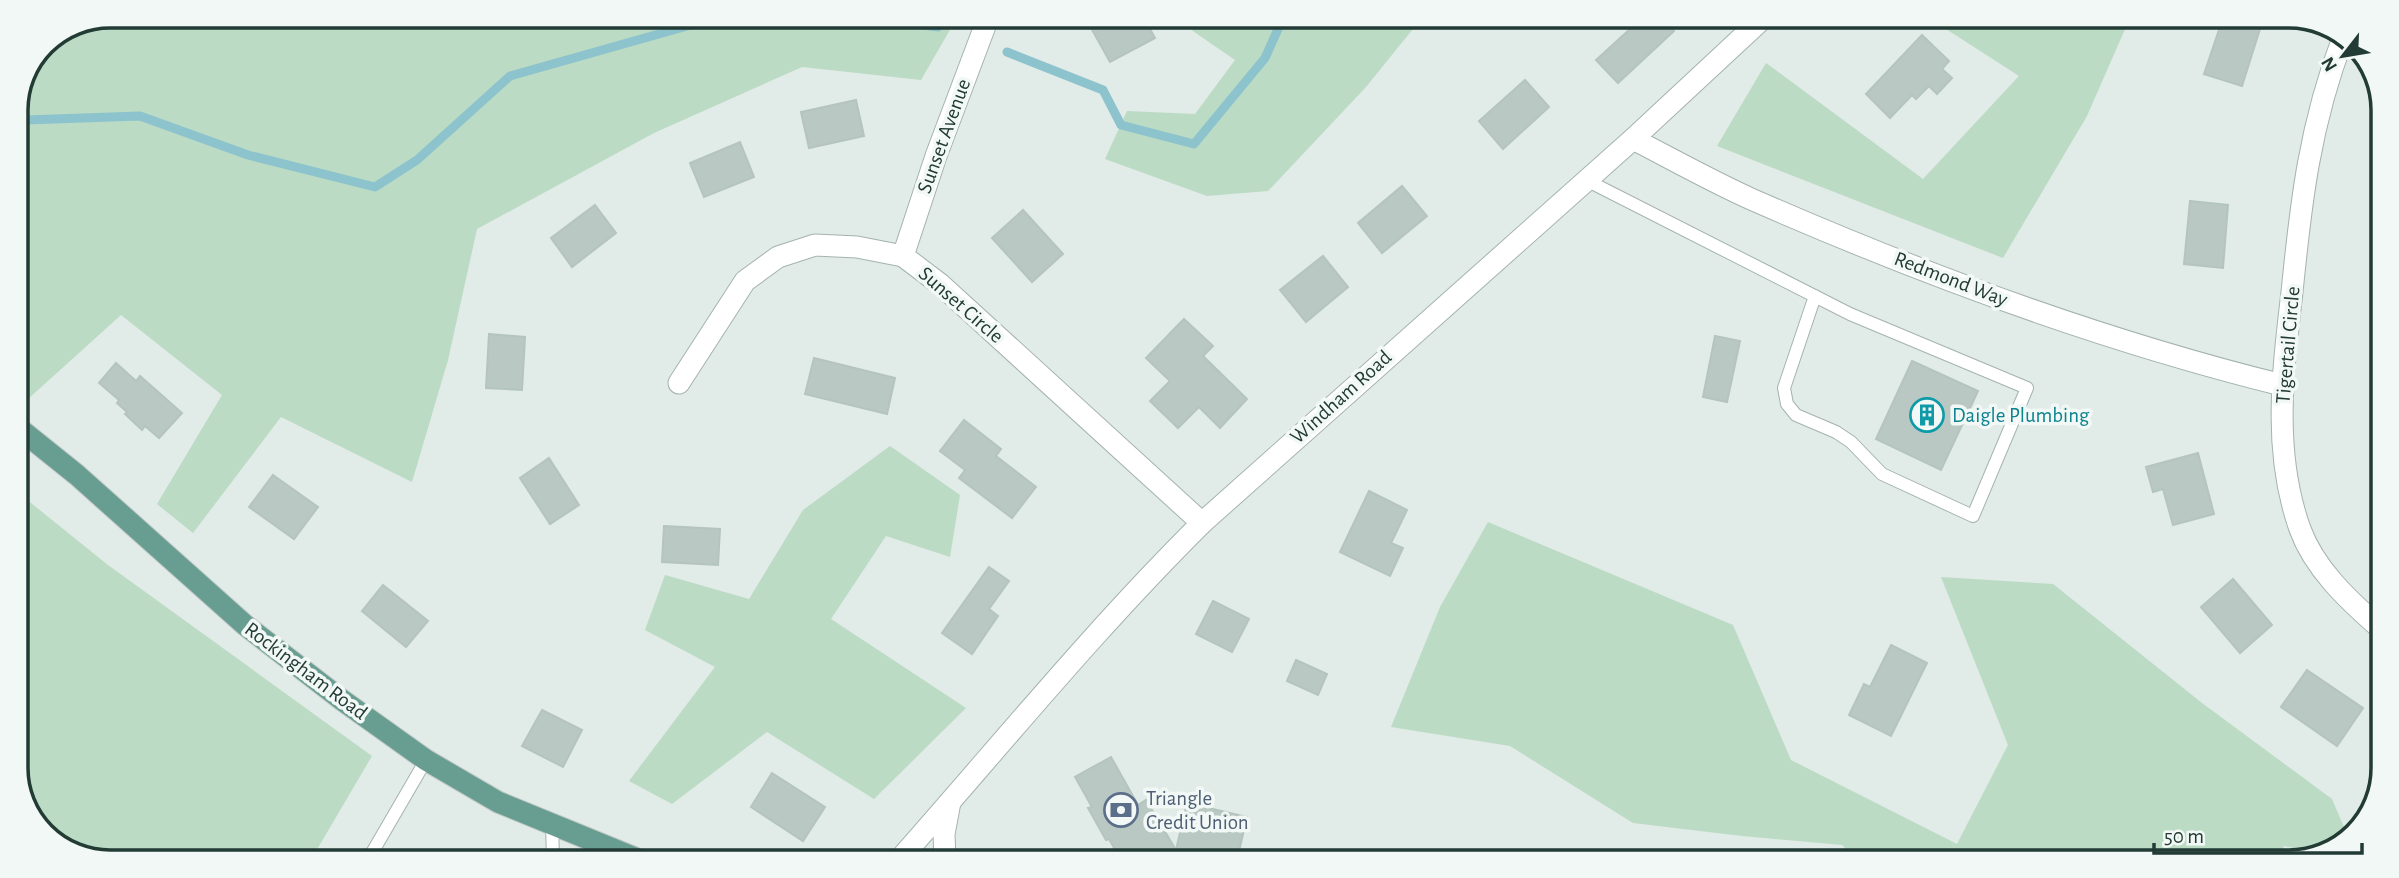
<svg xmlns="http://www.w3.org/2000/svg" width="2399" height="878" font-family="'Alegreya Sans',sans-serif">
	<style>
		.green { fill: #bbdbc4 }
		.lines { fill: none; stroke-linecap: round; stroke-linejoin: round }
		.stream { stroke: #8cc3cd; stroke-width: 9 }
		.building { fill: #bac8c3; stroke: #b4c4be; stroke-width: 2 }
		.service-casing { stroke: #a4b3ae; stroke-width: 14 }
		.minor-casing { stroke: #a4b3ae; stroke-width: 23 }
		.tertiary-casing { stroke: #a4b3ae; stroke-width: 23 }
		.primary-casing { stroke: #c1c8c6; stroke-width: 23 }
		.service { stroke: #fff; stroke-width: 12 }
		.minor { stroke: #fff; stroke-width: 21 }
		.tertiary { stroke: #fff; stroke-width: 21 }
		.primary { stroke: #689e91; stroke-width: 21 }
		.labels { text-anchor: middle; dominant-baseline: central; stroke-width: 7; stroke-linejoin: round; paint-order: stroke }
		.street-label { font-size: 21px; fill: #223b34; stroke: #f2f8f5 }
		.culture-label { font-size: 21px; fill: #0d838f; stroke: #f2f8f5; text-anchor: start }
		.service-label { font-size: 21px; fill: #4e5e75; stroke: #f2f8f5; text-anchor: start }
		.rim { fill: none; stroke: #223b34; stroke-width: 3.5 }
	</style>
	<rect width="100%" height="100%" fill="#e1ebe7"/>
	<g class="green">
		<path d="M110,16l834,2 11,3 -34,59 -119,-13 -148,66 -177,96 -29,131 -36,122 -131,-65 -88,116 -36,-29 65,-109 -101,-80 -93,84 -12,-9v-121l12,-13 -12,-9v-143l28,-61z"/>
		<path d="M1174,18l247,1 -55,68 -98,104 -61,5 -102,-37 22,-48 68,3 40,-54z"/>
		<path d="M1932,20h197l-42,96 -84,142 -286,-112 49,-83 157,116 96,-103z"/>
		<path d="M890,446l70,49 -10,62 -64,-21 -55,83 135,89 -92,91 -107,-67 -95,72 -43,-23 86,-114 -70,-37 20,-55 84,24 54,-89z"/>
		<path d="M16,491l92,74 264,191 -60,102 -233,-1 -44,-32 -19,-51z"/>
		<path d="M1488,522l245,103 58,135 166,84 51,-99 -67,-168 112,7 149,119 130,96 17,40c-15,19 -45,11 -65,7l-6,16 -420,-1 -16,-16 -100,-9 -109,-13 -123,-77 -119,-19 49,-120z"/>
	</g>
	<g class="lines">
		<g class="stream">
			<path d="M858,17l80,10"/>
			<path d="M1007,52l96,38 18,35 73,19 71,-86 18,-40"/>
			<path d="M16,112l10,8 114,-4 108,39 127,32 42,-27 93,-84 209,-59"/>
		</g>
	</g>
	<g class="building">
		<path d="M1109,18h35l11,20 -45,24 -19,-34z"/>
		<path d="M1641,19h22l11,12 -56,52 -22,-23z"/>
		<path d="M2222,21h14l24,8 -18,57 -38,-12z"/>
		<path d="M1922,35l27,26 -7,8 10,9 -15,16 -8,-8 -13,13 -4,-4 -22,23 -24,-24z"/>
		<path d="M1525,80l24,27 -46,42 -24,-28z"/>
		<path d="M856,100l8,36 -55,12 -8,-36z"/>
		<path d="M740,142l14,35 -50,20 -14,-34z"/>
		<path d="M1402,186l25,30 -45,37 -24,-30z"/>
		<path d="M2190,201l38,4 -5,63 -39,-4z"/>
		<path d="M595,205l21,28 -44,34 -21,-29z"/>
		<path d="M1023,210l40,44 -31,28 -40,-44z"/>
		<path d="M1323,256l25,31 -42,35 -26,-32z"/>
		<path d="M1184,319l29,27 -10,10 44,43 -27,29 -21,-21 -21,21 -28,-27 20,-20 -24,-23z"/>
		<path d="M489,334l36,3 -3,53 -36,-2z"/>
		<path d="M1715,336l25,5 -13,61 -24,-5z"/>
		<path d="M814,358l81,20 -8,36 -82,-20z"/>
		<path d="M1912,361l66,30 -37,79 -65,-31z"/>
		<path d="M116,363l20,18 4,-5 42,37 -23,25 -14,-12 -3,4 -17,-16 2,-2 -10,-9 2,-3 -20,-17z"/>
		<path d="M964,420l37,29 -5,7 40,31 -24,31 -53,-40 6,-8 -25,-19z"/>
		<path d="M2198,453l16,61 -41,11 -10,-36 -10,3 -7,-25z"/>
		<path d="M549,458l30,47 -29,19 -30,-46z"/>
		<path d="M273,475l45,32 -24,32 -45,-32z"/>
		<path d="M1369,491l38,19 -16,33 12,5 -13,28 -50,-24z"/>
		<path d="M664,526l56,3 -2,36 -56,-3z"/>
		<path d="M989,567l20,14 -20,28 9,7 -26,38 -30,-21z"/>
		<path d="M2233,579l39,46 -32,28 -39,-46z"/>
		<path d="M383,585l45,36 -22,26 -44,-36z"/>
		<path d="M1213,601l36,18 -17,33 -36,-18z"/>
		<path d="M1891,645l36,18 -36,73 -42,-21 15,-31 6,3z"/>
		<path d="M1296,660l31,14 -9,21 -31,-14z"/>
		<path d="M2307,670l56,38 -26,38 -56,-39z"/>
		<path d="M542,710l40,20 -19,37 -41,-21z"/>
		<path d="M1111,757l27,48 8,-5 30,50 11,-47 60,14 -10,43h-116l-12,-21 -3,1 -18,-32 4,-1 -17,-30z"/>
		<path d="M772,773l53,34 -22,34 -52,-34z"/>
	</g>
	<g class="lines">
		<g class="service-casing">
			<g id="service">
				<path d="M1586,180l264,134 177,74 -54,128 -91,-42 -31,-32 -15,-10 -40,-17 -9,-11 -3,-16 31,-92"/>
				<path d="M552,825l1,33"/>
				<path d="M369,858l57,-98"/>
			</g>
		</g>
		<g class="minor-casing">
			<g id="minor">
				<path d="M2343,38c-33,86 -42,163 -51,254 -9,79 -20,159 8,237 14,39 48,71 79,98"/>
				<path d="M1633,139c39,20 78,42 118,60 171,75 349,141 531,186"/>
				<path d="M903,256l33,-100 52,-138"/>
				<path d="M679,383l66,-102 33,-24 37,-12 42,2 46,9 37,28 262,239"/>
			</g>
		</g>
		<g class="tertiary-casing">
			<g id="tertiary">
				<path d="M900,859c100,-113 195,-230 302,-336l431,-384 128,-119"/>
				<path d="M945,859l-1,-25 6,-32"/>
			</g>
		</g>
		<g class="primary-casing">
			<path id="primary" d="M16,426l61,49 168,150 97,75 84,60 72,42 137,56"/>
		</g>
		<use href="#service" class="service"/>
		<use href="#minor" class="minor"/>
		<use href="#tertiary" class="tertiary"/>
		<use href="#primary" class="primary"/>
	</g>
	<defs>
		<g id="building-ring" transform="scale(1.75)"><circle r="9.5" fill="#f2f8f5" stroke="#0f9aa8" stroke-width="1.5"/><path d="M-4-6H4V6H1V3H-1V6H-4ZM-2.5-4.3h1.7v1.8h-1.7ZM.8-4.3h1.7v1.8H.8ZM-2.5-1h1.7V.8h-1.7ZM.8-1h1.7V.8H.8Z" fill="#0f9aa8"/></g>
		<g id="bank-ring" transform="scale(1.75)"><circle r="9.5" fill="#f2f8f5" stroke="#5c6f8a" stroke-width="1.5"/><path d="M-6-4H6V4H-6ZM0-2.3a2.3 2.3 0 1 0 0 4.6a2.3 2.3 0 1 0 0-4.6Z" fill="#5c6f8a"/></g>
	</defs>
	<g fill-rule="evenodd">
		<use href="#building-ring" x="1927" y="415"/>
		<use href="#bank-ring" x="1121" y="810"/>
	</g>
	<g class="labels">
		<g class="street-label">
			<text transform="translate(944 136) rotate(-70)">Sunset Avenue</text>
			<text transform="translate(1951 279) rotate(21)">Redmond Way</text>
			<text transform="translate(961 305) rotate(41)">Sunset Circle</text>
			<text transform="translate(2288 345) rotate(-85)">Tigertail Circle</text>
			<text transform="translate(1341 397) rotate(-42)">Windham Road</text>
			<text transform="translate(306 671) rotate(37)">Rockingham Road</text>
		</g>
		<g class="culture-label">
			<text x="1952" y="415">Daigle Plumbing</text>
		</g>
		<g class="service-label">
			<text x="1146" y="798">Triangle<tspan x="1146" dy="24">Credit Union</tspan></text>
		</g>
	</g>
	<path d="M0 0H2399V878H0ZM110 28H2289A82 82 0 0 1 2371 110V768A82 82 0 0 1 2289 850H110A82 82 0 0 1 28 768V110A82 82 0 0 1 110 28Z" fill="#f2f8f5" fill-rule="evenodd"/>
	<path class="rim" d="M110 28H2289A82 82 0 0 1 2371 110V768A82 82 0 0 1 2289 850H110A82 82 0 0 1 28 768V110A82 82 0 0 1 110 28Z"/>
	<g transform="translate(2343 56) rotate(239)" stroke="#f2f8f5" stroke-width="5" paint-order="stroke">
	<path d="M0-5L12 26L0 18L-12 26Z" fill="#223b34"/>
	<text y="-10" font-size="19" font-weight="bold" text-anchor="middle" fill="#223b34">N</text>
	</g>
	<path d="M2154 843v10h208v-10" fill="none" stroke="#223b34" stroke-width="3.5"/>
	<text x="2164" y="843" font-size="21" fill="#223b34" stroke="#f2f8f5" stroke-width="5" paint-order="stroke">50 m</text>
</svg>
